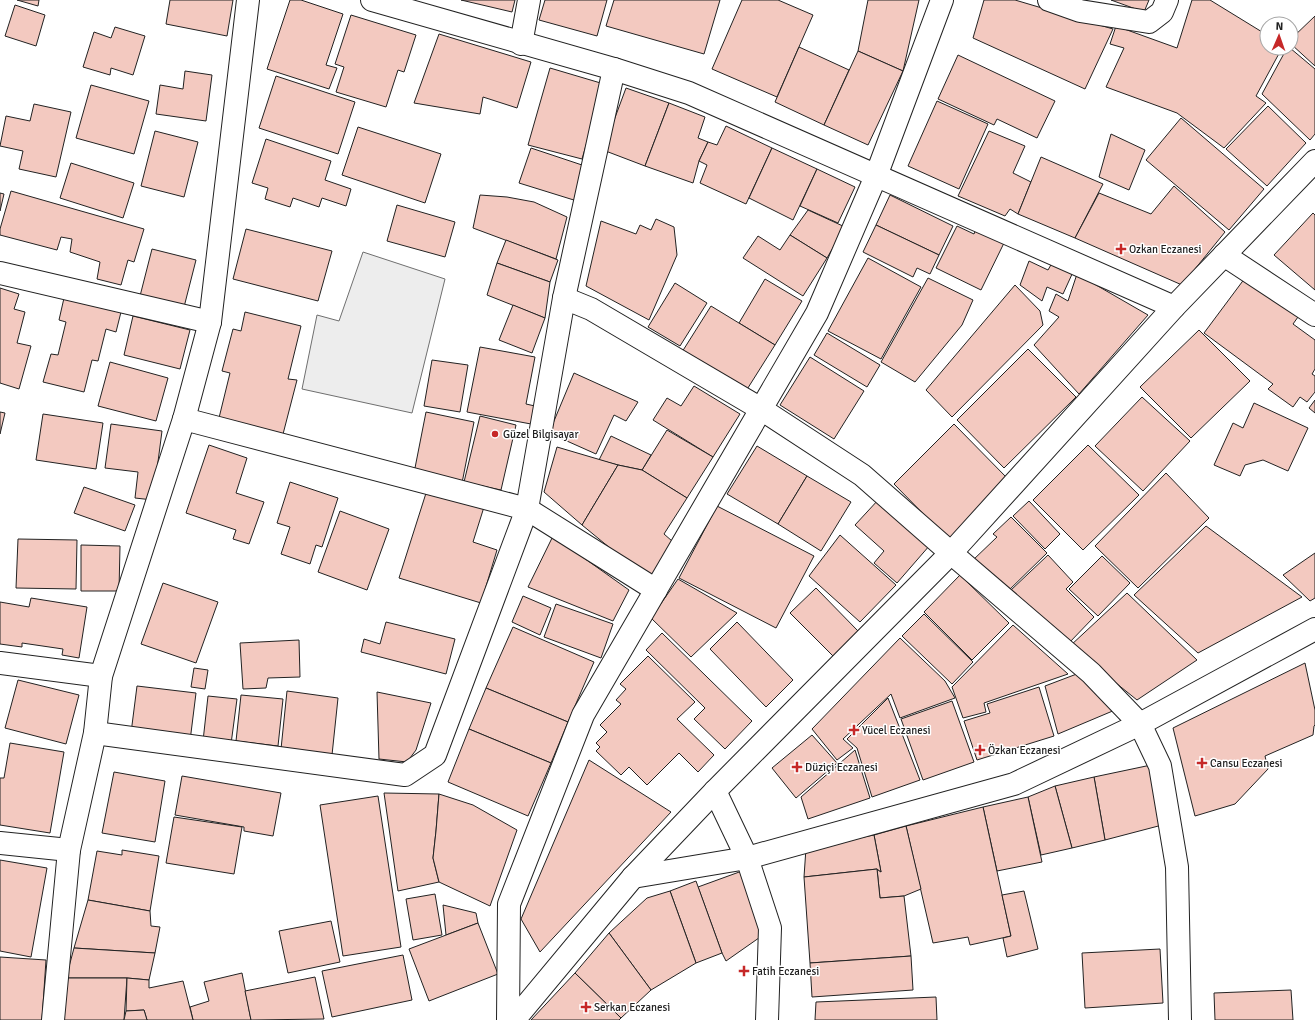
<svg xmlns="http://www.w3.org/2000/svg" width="1315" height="1020" font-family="Signika,sans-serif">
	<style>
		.parking { fill: #ededed; stroke: #6f6f6f }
		.building { fill: #f3c9c0; stroke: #222 }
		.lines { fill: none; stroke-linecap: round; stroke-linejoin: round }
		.minor-casing { stroke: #222; stroke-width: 24 }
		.major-casing { stroke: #222; stroke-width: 24 }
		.minor { stroke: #fff; stroke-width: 22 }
		.major { stroke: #fff; stroke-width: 22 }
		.poi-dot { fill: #c62828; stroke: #fff; stroke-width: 1.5 }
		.labels { text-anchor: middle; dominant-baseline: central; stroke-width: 3; stroke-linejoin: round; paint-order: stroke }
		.poi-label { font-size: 11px; fill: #222; stroke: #fff; text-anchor: start }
	</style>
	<rect width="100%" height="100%" fill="#fff"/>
	<path class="parking" d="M363,252l82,27 -33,134 -110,-24 15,-74 22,6z"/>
	<g class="building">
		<path d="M17,0h22l-1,6z"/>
		<path d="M170,0h63l-6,36 -61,-12z"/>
		<path d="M290,0h11l42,14 -17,51 11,3 -8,21 -62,-20z"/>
		<path d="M461,0h54l-3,12z"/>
		<path d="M545,0h62l-10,36 -58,-16z"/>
		<path d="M614,0h106l-16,54 -98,-28z"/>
		<path d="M742,0h36l35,15 -36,82 -65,-28z"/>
		<path d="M868,0h51l-16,71 -45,-20z"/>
		<path d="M984,0h31l98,29 -28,60 -112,-51z"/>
		<path d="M1111,0h38l-5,12z"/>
		<path d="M1192,0h18l57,35v13h15l-26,48 10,7 -42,45 -47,-35 -71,-26 18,-39 -14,-4 6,-18 61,22z"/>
		<path d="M15,5l30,10 -9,31 -31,-10z"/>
		<path d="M351,15l65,20 -12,37 -6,-2 -12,37 -50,-15 8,-25 -9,-3z"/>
		<path d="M1315,16v50l-24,-22v-5z"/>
		<path d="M115,27l30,9 -12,39 -22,-7 -1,7 -27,-8 11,-35 17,6z"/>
		<path d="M439,34l92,28 -14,46 -34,-11 -3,17 -66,-11z"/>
		<path d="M799,47l50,23 -25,55 -49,-23z"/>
		<path d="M1287,48h3l25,21v65l-5,6 -48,-46z"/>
		<path d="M858,51l45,20 -35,74 -44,-20z"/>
		<path d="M958,55l97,46 -18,37 -40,-19 -3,6 -56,-26z"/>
		<path d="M550,68l54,16 -22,75 -54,-14z"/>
		<path d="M185,71l27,4 -6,46 -50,-7 4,-29 23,4z"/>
		<path d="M276,76l79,26 -17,52 -79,-26z"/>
		<path d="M91,85l58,16 -15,53 -58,-16z"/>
		<path d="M626,88l43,15 -24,63 -42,-16z"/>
		<path d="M937,101l51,23 -29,65 -51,-23z"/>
		<path d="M669,103l36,14 -7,21 10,4 -9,19 -6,22 -48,-17z"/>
		<path d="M34,104l37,8 -15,65 -37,-8 4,-18 -23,-5 6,-30 24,5z"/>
		<path d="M1268,106l38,37 -39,43 -41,-37z"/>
		<path d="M1181,118l83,71 -35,41 -83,-70z"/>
		<path d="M726,126l46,22 -26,56 -46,-21 7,-18 -8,-4 9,-19 9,3z"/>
		<path d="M358,127l83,27 -16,49 -83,-28z"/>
		<path d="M155,131l43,11 -14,55 -43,-11z"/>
		<path d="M989,131l36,15 -12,27 18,9 -13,32 -8,-5 -5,7 -47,-20z"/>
		<path d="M1111,134l34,16 -16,40 -30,-13z"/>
		<path d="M266,139l65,22 -6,19 26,9 -5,17 -24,-8 -3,9 -26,-9 -3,9 -25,-8 3,-11 -16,-5z"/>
		<path d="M531,148l57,19 -11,34 -58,-18z"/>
		<path d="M772,148l45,21 -24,51 -44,-22z"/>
		<path d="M1041,157l62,27 -28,54 -57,-24z"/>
		<path d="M71,163l63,20 -11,35 -63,-20z"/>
		<path d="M817,169l38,18 -17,36 -38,-17z"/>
		<path d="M1174,186l51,46 -43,53 -107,-47 24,-45 52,21z"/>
		<path d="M11,191l133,38 -10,33 -6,-2 -7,25 -24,-6 3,-17 -30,-10 2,-13 -11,-2 -4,13 -57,-15v-6z"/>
		<path d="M0,193l4,1 -4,17z"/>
		<path d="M480,195l27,2 27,5 33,15 -11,42 -83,-31z"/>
		<path d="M890,195l63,31 -14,29 -63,-30z"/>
		<path d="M397,205l58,17 -10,35 -58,-16z"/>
		<path d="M808,210l37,17 -18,31 -37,-23z"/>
		<path d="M1313,213l2,2v75l-41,-35z"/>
		<path d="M656,219l18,8 3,28 -28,65 -63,-34 15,-65 35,13 4,-9 11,5z"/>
		<path d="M876,225l63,30 -9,19 -13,-6 -4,9 -50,-25z"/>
		<path d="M957,226l17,8 2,-5 28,14 -23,47 -45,-22z"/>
		<path d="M246,229l86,22 -14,50 -85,-22z"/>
		<path d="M790,235l37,23 -24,38 -60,-38 15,-22 22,14z"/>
		<path d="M506,240l52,20 -8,22 -53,-19z"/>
		<path d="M152,249l44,11 -13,51 -44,-11z"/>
		<path d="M868,258l53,29 -40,72 -53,-28z"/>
		<path d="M1029,261l19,9 4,-7 21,9 -10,22 -16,-7 -5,14 -22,-16z"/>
		<path d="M497,263l53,19 -5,36 -58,-23z"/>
		<path d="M1077,274l71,41 -69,79 -45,-49 25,-28 -10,-6 7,-17 12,7z"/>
		<path d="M928,278l45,22 -11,25 -47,57 -34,-20z"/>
		<path d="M1245,278l53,39 -5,7 22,16v29l-3,5 3,2v16l-8,10 -7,-5 -7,10 -25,-18 5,-5 -69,-51z"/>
		<path d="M765,279l37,22 -27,44 -36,-22z"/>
		<path d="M675,283l32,20 -27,43 -32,-19z"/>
		<path d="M1015,285l25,26 3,14 -91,92 -26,-27z"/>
		<path d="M0,288l19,6 -5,15 11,3 -8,31 14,3 -12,43 -19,-6z"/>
		<path d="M64,298l57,14 -5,20 -10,-3 -8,32 -6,-1 -8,32 -41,-10 8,-28 7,1 8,-33 -7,-2z"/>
		<path d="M513,305l32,13 -13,35 -33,-13z"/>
		<path d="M711,306l64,39 -29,46 -64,-39z"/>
		<path d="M245,312l56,14 -13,53 9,1 -15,58 -64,-16 12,-49 -8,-2 11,-42 8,2z"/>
		<path d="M133,316l57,14 -10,39 -56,-14z"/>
		<path d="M1199,330l51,51 -59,57 -51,-51z"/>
		<path d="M827,333l53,32 -13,22 -53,-32z"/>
		<path d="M480,347l55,10 -9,47 9,2 -4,18 -64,-12z"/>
		<path d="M1028,349l48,48 -72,71 -47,-48z"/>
		<path d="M810,357l54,34 -30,48 -54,-34z"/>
		<path d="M432,360l36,5 -8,47 -36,-6z"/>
		<path d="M110,362l58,16 -12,43 -58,-15z"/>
		<path d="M574,373l64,29 -12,19 -12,-6 -18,39 -47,-21z"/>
		<path d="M694,386l46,28 -27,43 -60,-37 14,-22 14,8z"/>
		<path d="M1142,397l48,44 -47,50 -48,-45z"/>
		<path d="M1315,400v13l-6,-5z"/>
		<path d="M1254,403l54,25 -20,43 -25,-11 -18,5 -5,11 -26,-11 19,-42 10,5z"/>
		<path d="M0,412l5,1 -5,21z"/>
		<path d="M426,412l48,10 -12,61 -48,-10z"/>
		<path d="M43,414l60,9 -7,46 -60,-9z"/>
		<path d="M480,416l36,9 -15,65 -37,-8z"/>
		<path d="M111,424l51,7 -9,69 -18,-2 3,-26 -33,-4z"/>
		<path d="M954,424l54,55 -60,60 -54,-55z"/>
		<path d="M667,430l46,27 -26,41 -45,-28z"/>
		<path d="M611,436l40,19 -9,15 -24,-5 -19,-5z"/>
		<path d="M209,445l38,13 -11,35 28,9 -15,42 -16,-5 3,-9 -50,-17z"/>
		<path d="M1088,445l51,50 -56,55 -50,-50z"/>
		<path d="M757,446l50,30 -29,48 -51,-30z"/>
		<path d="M557,447l61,18 -36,60 -38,-33z"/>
		<path d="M618,465l24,5 45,28 -23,36 8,7 -23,39 -67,-55z"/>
		<path d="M1166,473l43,45 -71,70 -43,-42z"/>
		<path d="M807,476l44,26 -30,49 -43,-27z"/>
		<path d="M290,482l48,16 -16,49 -6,-2 -6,19 -29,-10 9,-27 -13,-4z"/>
		<path d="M84,487l51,18 -10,26 -51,-18z"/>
		<path d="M427,490l57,17 -11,35 24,8 -16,53 -82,-25z"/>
		<path d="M879,499l51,46 -33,38 -23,-20 10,-12 -29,-26z"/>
		<path d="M1029,501l31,33 -15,15 -32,-33z"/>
		<path d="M717,506l97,50 -38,72 -97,-50z"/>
		<path d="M340,511l49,18 -22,61 -49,-18z"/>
		<path d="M1011,517l36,36 -42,41 -33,-33 25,-24 -4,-3z"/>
		<path d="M1206,526l96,71 -104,56 -64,-58z"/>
		<path d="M840,535l56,50 -36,37 -51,-46z"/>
		<path d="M553,536l76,54 -16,31 -85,-34z"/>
		<path d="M18,539l59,1 -1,49 -60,-1z"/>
		<path d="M81,545l39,1 -1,45h-38z"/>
		<path d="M1315,553v45l-5,3 -27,-26z"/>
		<path d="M1048,555l25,27 -7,7 28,28 -26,27 -58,-53z"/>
		<path d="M1102,556l28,27 -32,33 -29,-27z"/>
		<path d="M960,575l49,48 -37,37 -48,-48z"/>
		<path d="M678,579l59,34 -46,44 -40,-39z"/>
		<path d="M163,583l55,19 -22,61 -55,-19z"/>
		<path d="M816,588l42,43 -25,25 -43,-43z"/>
		<path d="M1127,593l70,67 -60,40 -67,-54z"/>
		<path d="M523,596l28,12 -11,27 -28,-13z"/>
		<path d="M31,598l56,9 -8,51 -17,-3 1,-6 -41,-6v4l-22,-3v-42l29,5z"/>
		<path d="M556,604l57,20 -12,34 -57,-21z"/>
		<path d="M924,614l49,48 -21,22 -50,-48z"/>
		<path d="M386,622l69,17 -9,35 -85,-22 3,-13 16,5z"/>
		<path d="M737,622l56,58 -27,27 -56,-58z"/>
		<path d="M1013,625l55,49 -84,29 2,9 -23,6 -11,-31z"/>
		<path d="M513,627l81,35 -26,60 -82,-34z"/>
		<path d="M662,633l90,88 -27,28 -31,-30 11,-11 -59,-58z"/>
		<path d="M900,638l45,43 10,17 -55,20 -9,-24 -48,45 10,9 -16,12 -25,-31z"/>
		<path d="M299,640l1,37 -32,1 -2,10 -23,1 -3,-46z"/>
		<path d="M648,656l47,46 -18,17 37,36 -16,17 -19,-19 -32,32 -18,-18 -8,8 -25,-24 4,-4 -4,-4 11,-11 -7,-7 21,-21 -5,-4 10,-11 -6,-5z"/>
		<path d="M1305,663l10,47v15l-1,1 -1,9 -48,21 3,13 -33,35 -40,12 -22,-88z"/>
		<path d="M194,668l14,2 -3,19 -14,-2z"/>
		<path d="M1082,672l33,38 -57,24 -13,-48z"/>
		<path d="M18,680l61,15 -13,49 -61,-16z"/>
		<path d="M137,686l59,7 -6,48 -59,-8z"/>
		<path d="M1039,687l15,49 -77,24 -13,-39 26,-8 -3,-9z"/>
		<path d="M486,688l82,34 -17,41 -82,-34z"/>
		<path d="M287,691l51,7 -6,57 -51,-6z"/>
		<path d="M377,692l54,11 -15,47 -9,12 -28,-3z"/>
		<path d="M241,695l42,4 -5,47 -42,-5z"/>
		<path d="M208,696l29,3 -6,45 -28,-3z"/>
		<path d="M888,698l32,82 -48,17 -15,-49 -10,-9z"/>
		<path d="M952,701l22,61 -51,18 -22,-61z"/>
		<path d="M469,729l82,34 -23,53 -80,-34z"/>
		<path d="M812,735l25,28 -41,35 -24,-30z"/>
		<path d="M10,743l54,9 -14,81 -50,-8v-47h4z"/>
		<path d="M855,750l15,48 -62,21 -7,-22z"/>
		<path d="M589,760l82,52 -131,140 -19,-33z"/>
		<path d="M1151,765l15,59 -61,16 -11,-63z"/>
		<path d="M114,772l51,9 -10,61 -53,-9z"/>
		<path d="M182,776l99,17 -8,43 -29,-5v-4l-69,-12z"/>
		<path d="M1094,777l11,63 -33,8 -17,-62z"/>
		<path d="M1055,786l17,62 -31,7 -13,-58z"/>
		<path d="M384,793l55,1 -3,37 -3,27 6,24 -41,9z"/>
		<path d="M439,794l34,11 44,25 -27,76 -51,-24 -6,-24 3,-27z"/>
		<path d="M378,796l23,151 -58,9 -23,-151z"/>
		<path d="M1028,797l14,65 -45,9 -14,-64z"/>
		<path d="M983,807l28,129 -41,9 -2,-8 -35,6 -27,-117z"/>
		<path d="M174,817l68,10 -8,47 -68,-11z"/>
		<path d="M906,826l15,63 -17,7 -24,2 -3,-29 4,3 -7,-37z"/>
		<path d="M874,835l7,37 -4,-3 -73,8 2,-29z"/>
		<path d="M122,850l37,6 -9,55 -62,-11 9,-49 25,4z"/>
		<path d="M0,860l47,8 -16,89 -31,-6z"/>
		<path d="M877,869l3,29 24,-2 7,60 -101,7 -6,-86z"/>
		<path d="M742,871l24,62 -40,28 -4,-8 -24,-66z"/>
		<path d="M696,881l26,72 -26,10 -26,-72z"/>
		<path d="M670,891l26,72 -45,27 -42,-57 38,-35z"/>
		<path d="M1024,891l14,58 -31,8 -4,-19 8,-2 -9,-41z"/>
		<path d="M435,894l7,41 -29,5 -7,-41z"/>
		<path d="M88,900l62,11 1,15 9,1 -5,26 -81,-5z"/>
		<path d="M443,905l33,8 2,10 -32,12z"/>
		<path d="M331,921l9,41 -52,11 -9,-42z"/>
		<path d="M478,923l20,51 -69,27 -20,-52z"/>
		<path d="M609,933l42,57 -30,28 -46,-45z"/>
		<path d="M74,948l81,5 -6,27 -22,-2h-61z"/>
		<path d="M1160,949l3,54 -78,5 -3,-55z"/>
		<path d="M403,955l9,45 -80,17 -10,-46z"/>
		<path d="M911,956l2,34 -101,7 -2,-34z"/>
		<path d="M0,957l46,3 -4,60h-42z"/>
		<path d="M242,973l9,47h-58l-3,-13 19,-6 -5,-19z"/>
		<path d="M575,973l46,45 -2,2h-88z"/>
		<path d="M315,977l9,42 -73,1 -6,-29z"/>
		<path d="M66,978h61l-3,42h-60z"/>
		<path d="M127,978l22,2v8l34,-7 10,39h-46l-3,-10 -18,1z"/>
		<path d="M1291,990l2,30h-78l-1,-27z"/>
		<path d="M936,997l1,23h-122l1,-18z"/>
		<path d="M144,1010l3,10h-23l2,-9z"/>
	</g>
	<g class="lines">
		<g class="minor-casing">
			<g id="minor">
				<path d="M372,0l242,69 75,24 485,214"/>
				<path d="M1049,0l31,11 69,11 13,-10 5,-12"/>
				<path d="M521,44l8,-44"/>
				<path d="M1224,255l91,60"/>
				<path d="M0,273l210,49"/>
				<path d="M564,298l27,11 170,100 101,66 89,78 140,120 49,51 20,42 17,101 3,153"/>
				<path d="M184,419l343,90 129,81"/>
				<path d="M0,663l101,13"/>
				<path d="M95,733l310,42 30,-20 92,-246 37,-211 50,-229"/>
				<path d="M715,791l32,67 23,70 -3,92"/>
				<path d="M0,843l69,7"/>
				<path d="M633,877l114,-19 267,-74 126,-60 175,-95"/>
				<path d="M53,1020l16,-170 26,-117 6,-57 83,-257 26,-97 38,-322"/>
				<path d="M508,1020l1,-116 74,-189 234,-402 59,-137 66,-176"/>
			</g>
		</g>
		<g class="major-casing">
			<path id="major" d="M514,1020l119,-143 82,-86 236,-238 223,-246 141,-146"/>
		</g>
		<use href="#minor" class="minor"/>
		<use href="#major" class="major"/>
	</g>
	<g class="poi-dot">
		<path d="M1119 243h4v4h4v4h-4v4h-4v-4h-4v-4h4z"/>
		<circle cx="495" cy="434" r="4"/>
		<path d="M852 724h4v4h4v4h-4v4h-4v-4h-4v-4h4z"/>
		<path d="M978 744h4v4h4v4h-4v4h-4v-4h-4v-4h4z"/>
		<path d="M1200 757h4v4h4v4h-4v4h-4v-4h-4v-4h4z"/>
		<path d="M795 761h4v4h4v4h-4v4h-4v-4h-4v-4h4z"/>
		<path d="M742 965h4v4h4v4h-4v4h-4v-4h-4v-4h4z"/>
		<path d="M584 1001h4v4h4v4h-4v4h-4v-4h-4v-4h4z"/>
	</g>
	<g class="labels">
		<g class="poi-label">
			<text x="1129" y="249">Ozkan Eczanesi</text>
			<text x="503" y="434">Güzel Bilgisayar</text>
			<text x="862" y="730">Yücel Eczanesi</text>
			<text x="988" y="750">Özkan Eczanesi</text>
			<text x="1210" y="763">Cansu Eczanesi</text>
			<text x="805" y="767">Düziçi Eczanesi</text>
			<text x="752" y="971">Fatih Eczanesi</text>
			<text x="594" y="1007">Serkan Eczanesi</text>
		</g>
	</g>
	<g transform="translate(1279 36) rotate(2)"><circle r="19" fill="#ffffff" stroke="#a7a7a7"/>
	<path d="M0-3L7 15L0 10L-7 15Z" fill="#c62828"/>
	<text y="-6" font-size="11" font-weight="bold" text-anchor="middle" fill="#222222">N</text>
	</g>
</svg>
